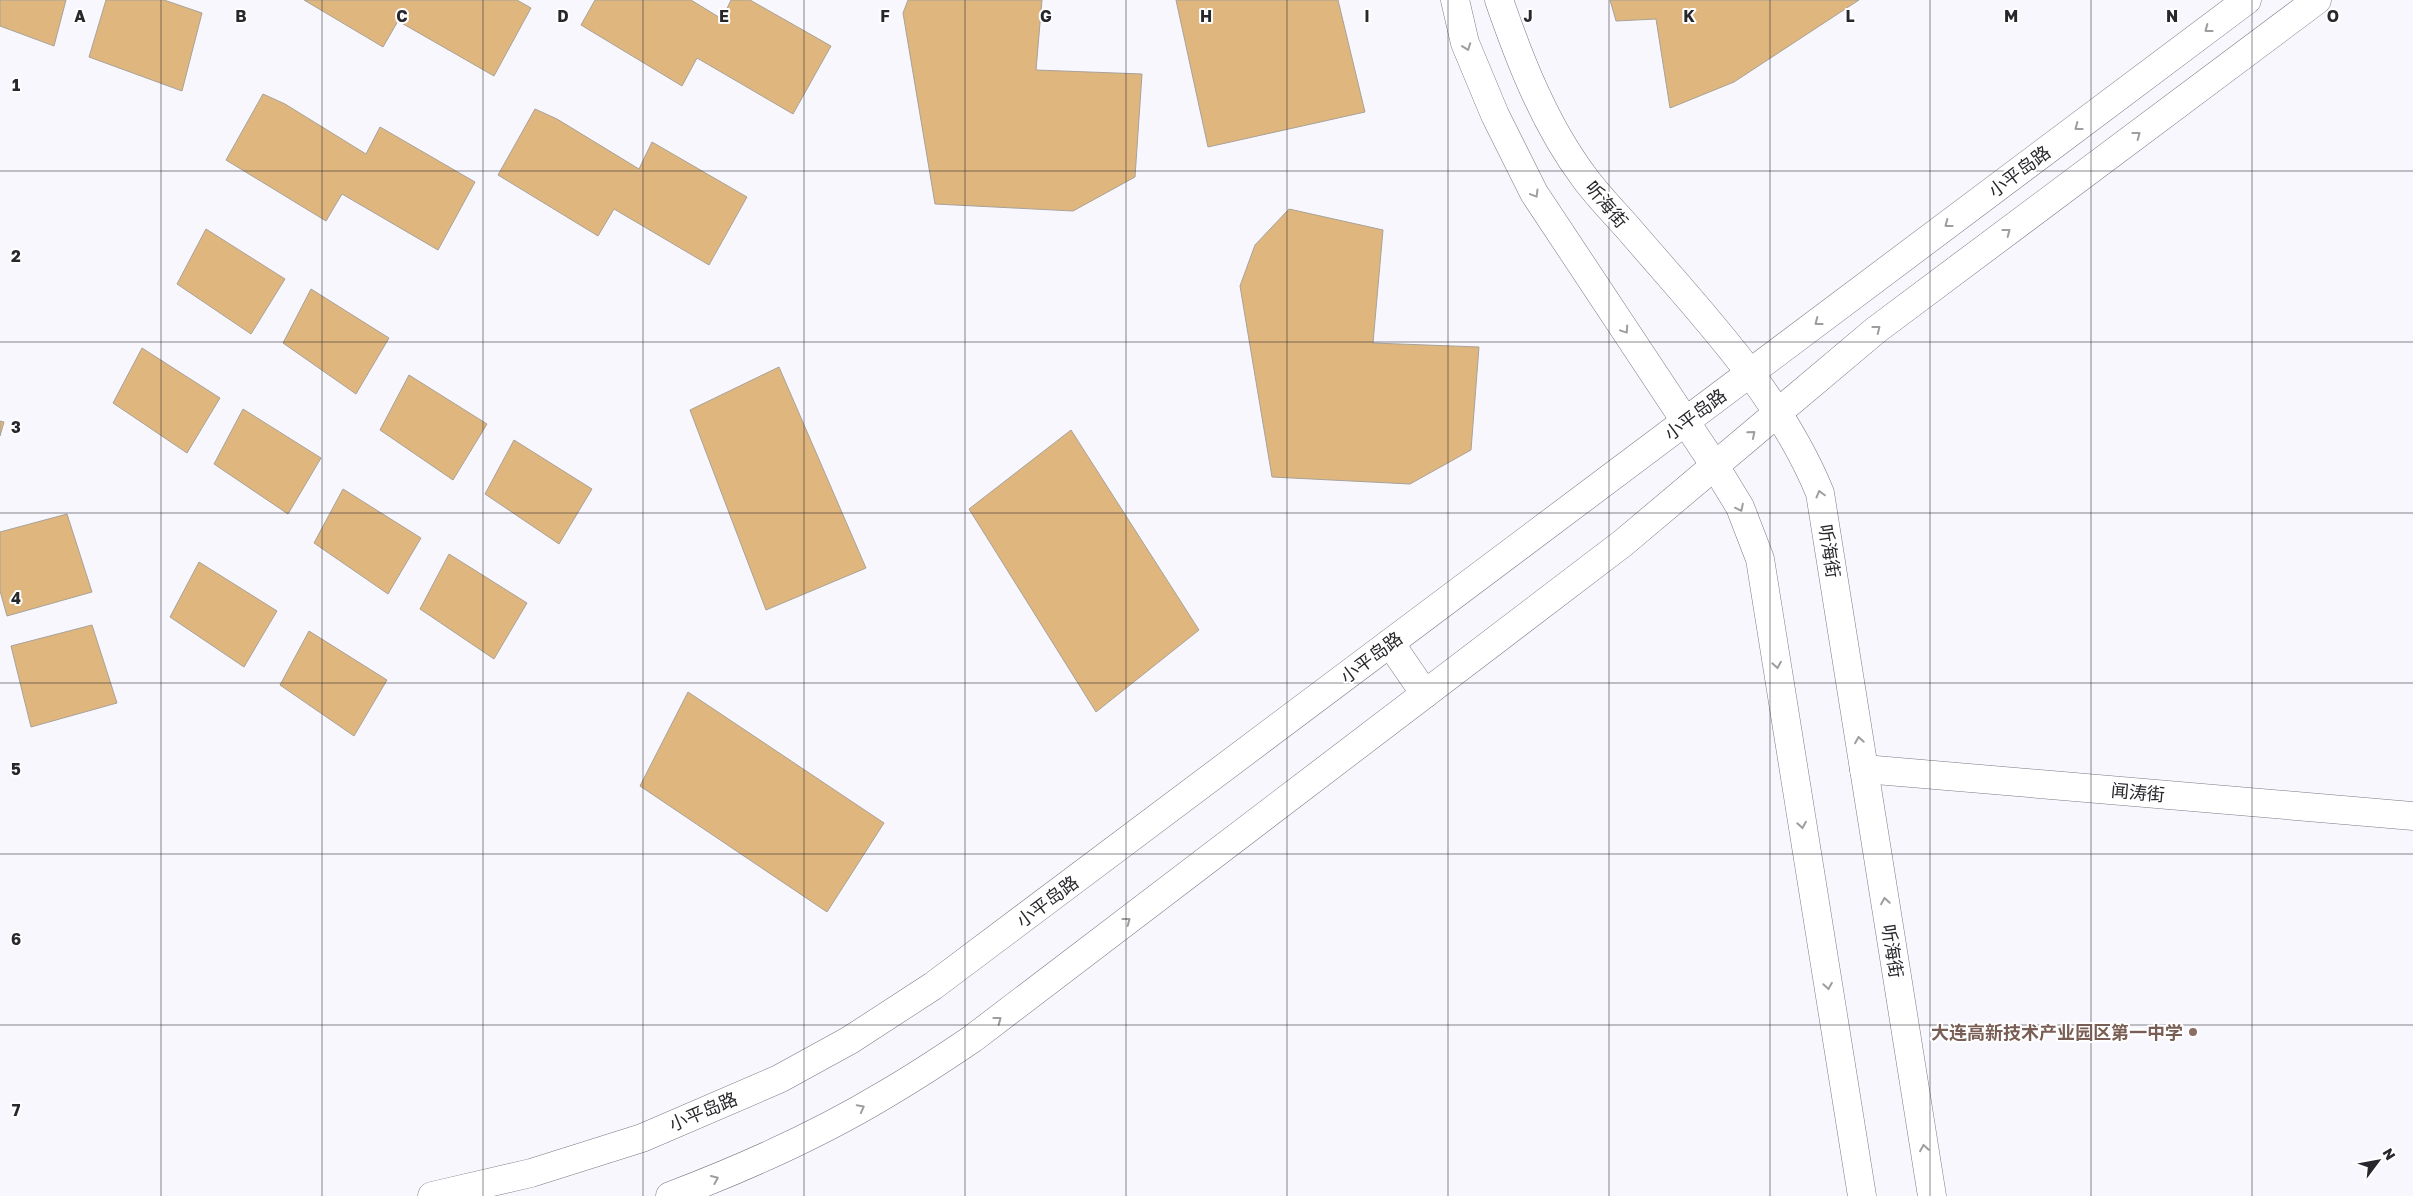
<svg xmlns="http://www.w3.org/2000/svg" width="2413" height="1196" font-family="'Golos Text','Noto Sans SC',sans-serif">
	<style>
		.building { fill: #dfb67d; stroke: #a8a299 }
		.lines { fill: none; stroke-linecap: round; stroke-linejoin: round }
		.minor-casing { stroke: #7b7a84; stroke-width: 29 }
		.minor { stroke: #fff; stroke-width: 28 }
		.oneway { stroke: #9e9ea0 }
		.grid { fill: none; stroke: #28272b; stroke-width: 1; stroke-opacity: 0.55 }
		.education-dot { fill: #8d6e63; stroke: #fff; stroke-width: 2 }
		.labels { text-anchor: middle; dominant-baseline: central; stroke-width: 4; stroke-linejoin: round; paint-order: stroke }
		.street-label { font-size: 18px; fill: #28272b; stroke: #fff }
		.education-label { font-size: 18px; font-weight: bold; fill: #785e54; stroke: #fff; text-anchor: end }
		.grid-label { font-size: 16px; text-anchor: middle; font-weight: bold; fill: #28272b; stroke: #fff; stroke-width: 4; stroke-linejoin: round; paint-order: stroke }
	</style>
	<rect width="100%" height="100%" fill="#f8f7fe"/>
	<g class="building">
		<path d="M0,0h66l-12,46 -54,-20z"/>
		<path d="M106,0h58l38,13 -20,78 -93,-34z"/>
		<path d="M304,0h213l14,8 -37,68 -96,-55 -15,26z"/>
		<path d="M595,0h96l31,19 9,-19h19l81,46 -38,68 -96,-56 -15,28 -101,-61z"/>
		<path d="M908,0h134l-6,70 106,4 -7,103 -62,34 -138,-7 -32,-191z"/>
		<path d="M1176,0h162l27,112 -157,35z"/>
		<path d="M1610,0h249l-125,82 -64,26 -14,-89 -40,2z"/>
		<path d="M263,94l22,10 81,50 14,-27 95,55 -37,68 -96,-56 -16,27 -100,-61z"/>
		<path d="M535,109l22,10 82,50 13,-27 95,55 -38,68 -95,-56 -16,27 -100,-61z"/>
		<path d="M1289,209l94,21 -10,113 106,4 -8,103 -61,34 -138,-7 -32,-191 15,-41z"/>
		<path d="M206,229l79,50 -34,55 -74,-50z"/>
		<path d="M311,289l78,49 -33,56 -73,-51z"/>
		<path d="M142,348l78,50 -33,55 -74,-50z"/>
		<path d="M779,367l87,201 -100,42 -76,-200z"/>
		<path d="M409,375l78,49 -34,56 -73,-50z"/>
		<path d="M243,409l78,49 -33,56 -74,-50z"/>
		<path d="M0,421l4,1 -4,14z"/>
		<path d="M1071,430l128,200 -103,82 -127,-203z"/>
		<path d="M514,440l78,49 -33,55 -74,-50z"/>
		<path d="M343,489l78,49 -33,56 -74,-51z"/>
		<path d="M67,514l25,78 -85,24 -7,-25v-59z"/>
		<path d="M449,554l78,49 -33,56 -74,-50z"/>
		<path d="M199,562l78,49 -33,56 -74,-50z"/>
		<path d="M92,625l25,78 -86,24 -20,-81z"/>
		<path d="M309,631l78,49 -33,56 -74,-51z"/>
		<path d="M688,692l196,131 -57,89 -187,-126z"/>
	</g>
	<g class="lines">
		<g class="minor-casing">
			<g id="minor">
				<path d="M1455,0l10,43 30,72 39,78 181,273 25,41 20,52 102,637"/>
				<path d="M1499,0c21,61 46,125 85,177 13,18 29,34 44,51 71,83 150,163 192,265l112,703"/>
				<path d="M1390,643l35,51"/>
				<path d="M1864,769l549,47"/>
				<path d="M432,1196l99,-23 111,-35 137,-59 71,-39 83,-54 1314,-986"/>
				<path d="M670,1196c74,-28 148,-61 216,-102 29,-17 58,-36 86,-55l651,-496 253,-213 441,-330"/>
			</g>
		</g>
		<use href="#minor" class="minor"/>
	</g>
	<defs><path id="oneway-chevron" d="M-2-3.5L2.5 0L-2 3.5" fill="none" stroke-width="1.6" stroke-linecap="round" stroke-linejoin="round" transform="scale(1.25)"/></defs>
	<g class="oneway">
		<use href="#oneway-chevron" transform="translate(2208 29) rotate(143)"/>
		<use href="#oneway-chevron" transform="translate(1467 47) rotate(70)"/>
		<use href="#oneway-chevron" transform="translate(2078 127) rotate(143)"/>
		<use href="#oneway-chevron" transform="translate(2137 135) rotate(-37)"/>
		<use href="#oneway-chevron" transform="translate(1535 194) rotate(59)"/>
		<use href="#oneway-chevron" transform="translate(1948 224) rotate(143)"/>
		<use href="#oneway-chevron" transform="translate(2007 232) rotate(-37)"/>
		<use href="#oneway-chevron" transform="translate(1818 322) rotate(143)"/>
		<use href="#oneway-chevron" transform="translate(1877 329) rotate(-38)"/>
		<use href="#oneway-chevron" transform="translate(1625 330) rotate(56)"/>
		<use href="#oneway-chevron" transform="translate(1752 434) rotate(-40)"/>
		<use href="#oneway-chevron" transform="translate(1820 494) rotate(-105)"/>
		<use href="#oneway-chevron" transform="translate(1740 508) rotate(64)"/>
		<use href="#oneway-chevron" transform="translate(1777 665) rotate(81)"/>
		<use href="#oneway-chevron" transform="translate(1859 740) rotate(-99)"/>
		<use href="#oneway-chevron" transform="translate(1802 825) rotate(81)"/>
		<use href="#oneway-chevron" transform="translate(1885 901) rotate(-99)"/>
		<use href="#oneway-chevron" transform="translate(1127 921) rotate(-37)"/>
		<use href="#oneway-chevron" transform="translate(1828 986) rotate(81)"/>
		<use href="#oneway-chevron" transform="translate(998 1020) rotate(-37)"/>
		<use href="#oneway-chevron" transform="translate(861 1108) rotate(-28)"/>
		<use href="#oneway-chevron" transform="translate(1924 1148) rotate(-99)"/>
		<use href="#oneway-chevron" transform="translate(715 1179) rotate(-23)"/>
	</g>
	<path class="grid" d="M161,0v1196M322,0v1196M483,0v1196M643,0v1196M804,0v1196M965,0v1196M1126,0v1196M1287,0v1196M1448,0v1196M1609,0v1196M1770,0v1196M1930,0v1196M2091,0v1196M2252,0v1196M0,171h2413M0,342h2413M0,513h2413M0,683h2413M0,854h2413M0,1025h2413"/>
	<circle class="education-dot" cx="2193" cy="1032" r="5"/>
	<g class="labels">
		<g class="street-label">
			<text transform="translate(2019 171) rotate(-37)">小平岛路</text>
			<text transform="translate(1607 204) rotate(50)">听海街</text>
			<text transform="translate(1695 414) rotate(-37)">小平岛路</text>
			<text transform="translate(1830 551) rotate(81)">听海街</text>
			<text transform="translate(1371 657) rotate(-37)">小平岛路</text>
			<text transform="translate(2138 792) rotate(5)">闻涛街</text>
			<text transform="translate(1047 901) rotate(-37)">小平岛路</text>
			<text transform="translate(1893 951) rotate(81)">听海街</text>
			<text transform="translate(703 1111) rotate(-23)">小平岛路</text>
		</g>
		<g class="education-label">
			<text x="2183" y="1032">大连高新技术产业园区第一中学</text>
		</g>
	</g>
	<g class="grid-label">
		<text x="80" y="22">A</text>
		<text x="241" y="22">B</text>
		<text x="402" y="22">C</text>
		<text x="563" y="22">D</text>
		<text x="724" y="22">E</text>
		<text x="885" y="22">F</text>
		<text x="1046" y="22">G</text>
		<text x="1206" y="22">H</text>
		<text x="1367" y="22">I</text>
		<text x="1528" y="22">J</text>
		<text x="1689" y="22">K</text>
		<text x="1850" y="22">L</text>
		<text x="2011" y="22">M</text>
		<text x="2172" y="22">N</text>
		<text x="2333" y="22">O</text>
		<text x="16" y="91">1</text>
		<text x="16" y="262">2</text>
		<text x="16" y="433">3</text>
		<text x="16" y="604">4</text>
		<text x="16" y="775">5</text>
		<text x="16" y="945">6</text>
		<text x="16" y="1116">7</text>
	</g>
	<g transform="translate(2378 1161) rotate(58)" stroke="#ffffff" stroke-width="4" paint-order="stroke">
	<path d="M0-4L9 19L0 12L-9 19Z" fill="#28272b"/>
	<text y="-8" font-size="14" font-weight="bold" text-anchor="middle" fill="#28272b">N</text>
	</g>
</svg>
